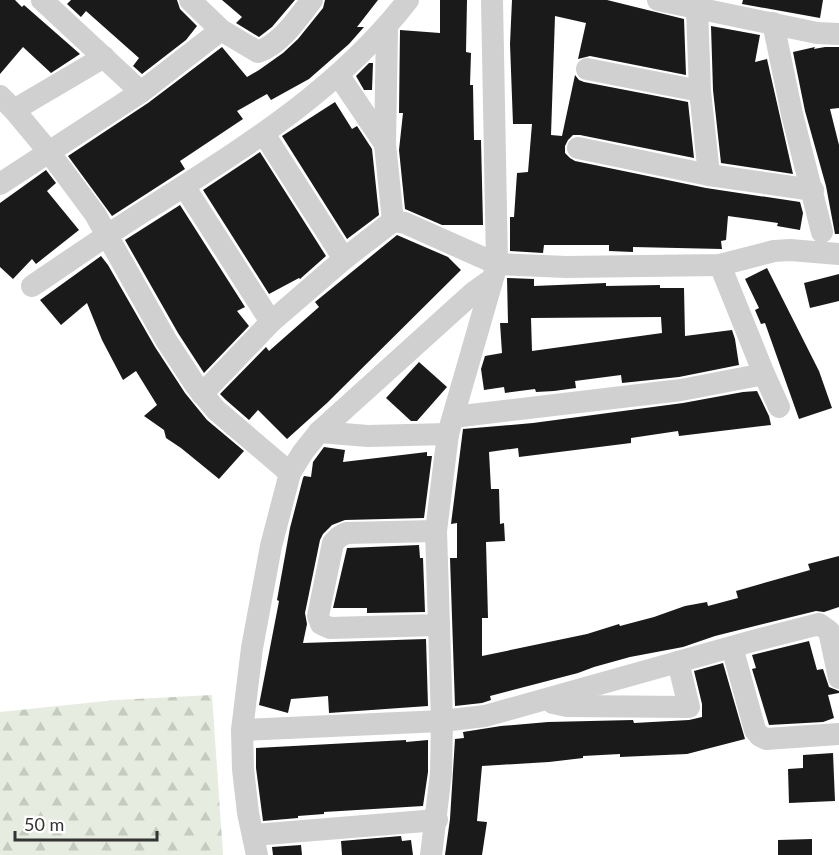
<svg xmlns="http://www.w3.org/2000/svg" width="839" height="855" font-family="Lato,sans-serif">
	<style>
		.forest { fill: url(#forest-firs) }
		.building { fill: #1a1a1a; fill-rule: evenodd }
		.lines { fill: none; stroke-linecap: round; stroke-linejoin: round }
		.street { stroke: #d0d0d0; stroke-width: 22 }
	</style>
	<defs>
		<pattern id="forest-firs" width="22" height="20" patternUnits="userSpaceOnUse" patternTransform="scale(1.5)"><rect width="22" height="20" fill="#e6ecdf"/><path d="M5 1l3.5 6h-7zM16 11l3.5 6h-7z" fill="#c6cbc0"/></pattern>
	</defs>
	<rect width="100%" height="100%" fill="#fff"/>
	<path class="forest" d="M212,695l11,160h-223v-143l116,-12z"/>
	<g class="building">
		<path d="M0,0h15l7,7 2,-2 56,49 -29,19 -28,-26 -23,27z"/>
		<path d="M71,0h106l3,9 17,17 -11,14 -44,34 -9,-8 6,-8 -53,-47 -5,6 -14,-13z"/>
		<path d="M222,0h73l-23,27 -13,10 -23,-14 6,-6z"/>
		<path d="M325,0h53l-21,27h7l-15,17 -40,35 -38,21 -4,-6 -30,17 6,8 -63,42 5,8 -73,47 -44,-60 80,-53 74,-56 25,30 12,-7 24,-17 15,-14 25,-31z"/>
		<path d="M440,0h27l-1,52 5,1 -1,32h3l1,55h7l2,85h-41l-37,-16 -6,-59 4,-37h-4l1,-83 40,3z"/>
		<path d="M512,0h95l77,19 2,56 -96,-19 -12,3 8,-36 -31,-7 -4,119 11,1 13,-61 4,5 5,2 104,20 6,56 -114,-23h-7l-5,5 -3,6v7l5,5 5,3 131,27 94,14 3,11 -3,17 -23,-4 1,-3 -50,-7 -2,24 -5,1 1,8 -89,-2v5l-24,-1v-6h-65l-1,8 -33,-2v-34h4l3,-44 11,-1 4,-48h-19l-3,-80z"/>
		<path d="M743,0h80l-3,18 -78,-14z"/>
		<path d="M711,26l49,9 -5,27 12,-3 26,115 -72,-11 -8,-73z"/>
		<path d="M815,47l-1,2 11,-2h14v61l-9,1 9,36v89h-4l-9,-48 -21,-75 -12,-59z"/>
		<path d="M369,63h4l-1,27h-8l-8,-14z"/>
		<path d="M335,102l17,27 5,-3 15,23 7,66 -32,24 -65,-103z"/>
		<path d="M260,152l66,104 -26,23 -1,-1 -30,16 -66,-104z"/>
		<path d="M46,170l10,13 -9,8 32,39 -43,34 -4,-5 -19,20 -13,-12v-64z"/>
		<path d="M180,205l65,102 -8,4 12,15 -45,47 -26,-40 -53,-93z"/>
		<path d="M397,235l51,22 13,13 -134,133 -40,36 -29,-29 -9,10 -23,-20 -6,-6 46,-47 3,4 50,-44 -4,-5z"/>
		<path d="M101,256l7,9 47,82 30,46 22,27 37,31 -25,28 -38,-31 -15,-10 -2,-8 -20,-14 13,-11 -21,-34 -13,9 -21,-40 -15,-37 -26,22 -21,-25z"/>
		<path d="M767,268l52,103 13,37 -33,11 -34,-96 -4,1 -6,-14 4,-2 -14,-29z"/>
		<path d="M839,274v27l-29,7 -6,-25z"/>
		<path d="M507,278l27,1v7l72,-3v3l54,-1v3h24l1,48 47,-6 3,9 4,26 -60,12 -57,6 -1,-8 -46,6 1,7 -22,3 -18,1 -1,-3 -30,4 -1,-6 -20,3 -3,-21 4,-13 17,-3 -2,-30h8zM661,317l1,16 -130,18 -1,-33z"/>
		<path d="M419,362l28,25 -30,34h-6l-25,-23z"/>
		<path d="M757,391l12,25 2,9 -92,11 -1,-5 -47,7v5l-112,14 -1,-9 -29,4 2,37h8l1,35 4,-1 1,18 -19,1 2,76h-6v38l105,-22 32,-10 1,2 34,-9 31,-11 22,-4 1,4 30,-8 -2,-7 74,-21 -2,-6 31,-8v51l-15,5 -8,-1 -101,25 -32,11 -53,10 -36,10 -16,6 -88,23 1,4 -9,3 -27,3 -5,-148h7v-35l-6,1 12,-95 70,-6 150,-20 60,-11z"/>
		<path d="M324,447l21,3 -2,12 84,-10v4h5l-8,62 -79,2 -13,5 -9,9 -3,6 -15,73 2,11 -4,19 123,-4 2,67 -99,7 -1,-17 -37,3 -3,14 -29,-8 20,-104 -2,-1 13,-72 13,-50 1,-2 7,1 2,-15z"/>
		<path d="M419,545l1,13h3l2,54 -58,1v-5h-34l14,-60z"/>
		<path d="M809,641l8,29 6,-1 6,18 10,4v2l-11,2 6,23 -11,4 -54,3 -17,-56 4,-1 -4,-13z"/>
		<path d="M723,663l22,76 -58,15 -67,3v-3l-37,2v2l-34,4 -67,4 -5,55 10,1 -5,33h-37l5,-36 5,-80 9,-1 -1,-6 38,-6 47,-4 85,-2 1,3 55,-3 13,-3v-13l-8,-33z"/>
		<path d="M406,740v2l22,-2v32l-5,34 -99,6v2l-26,2v2l-35,3 -7,-53v-20z"/>
		<path d="M833,753l2,48 -46,2 -1,-34 15,-1v-13z"/>
		<path d="M401,836l1,5 9,-1 2,15h-71l-1,-14z"/>
		<path d="M812,839v16h-34v-15z"/>
		<path d="M301,845l1,10h-29l-1,-8z"/>
	</g>
	<g class="lines">
		<g class="street">
			<path d="M42,0l99,92"/>
			<path d="M190,0l31,30"/>
			<path d="M658,0l159,33 22,1"/>
			<path d="M697,9l3,82 9,84"/>
			<path d="M773,23l19,91 30,118"/>
			<path d="M387,27l-2,117 8,77 12,2 92,41 69,3 154,-2 54,-14 16,-1 49,4"/>
			<path d="M587,69l113,22"/>
			<path d="M339,76l46,68"/>
			<path d="M0,96l14,14 35,42 46,62 71,126 30,46 20,24 74,63"/>
			<path d="M14,110l90,-53"/>
			<path d="M264,134l80,125"/>
			<path d="M578,148l131,27 104,15"/>
			<path d="M0,184l141,-92 80,-62 37,22c24,-9 39,-33 54,-52"/>
			<path d="M184,186l87,136"/>
			<path d="M32,286c40,-27 80,-55 122,-81 94,-60 185,-116 254,-205"/>
			<path d="M764,374l15,33"/>
			<path d="M202,394l69,-72 73,-63 49,-38"/>
			<path d="M453,417l228,-27 83,-16 -44,-109"/>
			<path d="M319,432l49,4 80,-2"/>
			<path d="M436,531l-90,2 -7,4 -6,6 -15,73 3,8 9,4 109,-3"/>
			<path d="M732,647l23,83 5,6 6,3 73,-5"/>
			<path d="M553,703l14,3 122,1 -11,-45"/>
			<path d="M242,730l200,-9 43,-5 264,-74 70,-18 10,7 10,47"/>
			<path d="M253,835l184,-15"/>
			<path d="M257,855l-9,-42 -5,-44 -1,-39 10,-82 19,-102 19,-73 13,-21 16,-20 155,-140 17,-12"/>
			<path d="M431,855l10,-82 1,-52 -6,-190 12,-97 49,-170 -5,-264"/>
		</g>
	</g>
	<path d="M15 831v9h142v-9" fill="none" stroke="#333333" stroke-width="3"/>
	<text x="24" y="831" font-size="18" fill="#333333" stroke="#ffffff" stroke-width="4.5" paint-order="stroke">50 m</text>
</svg>
